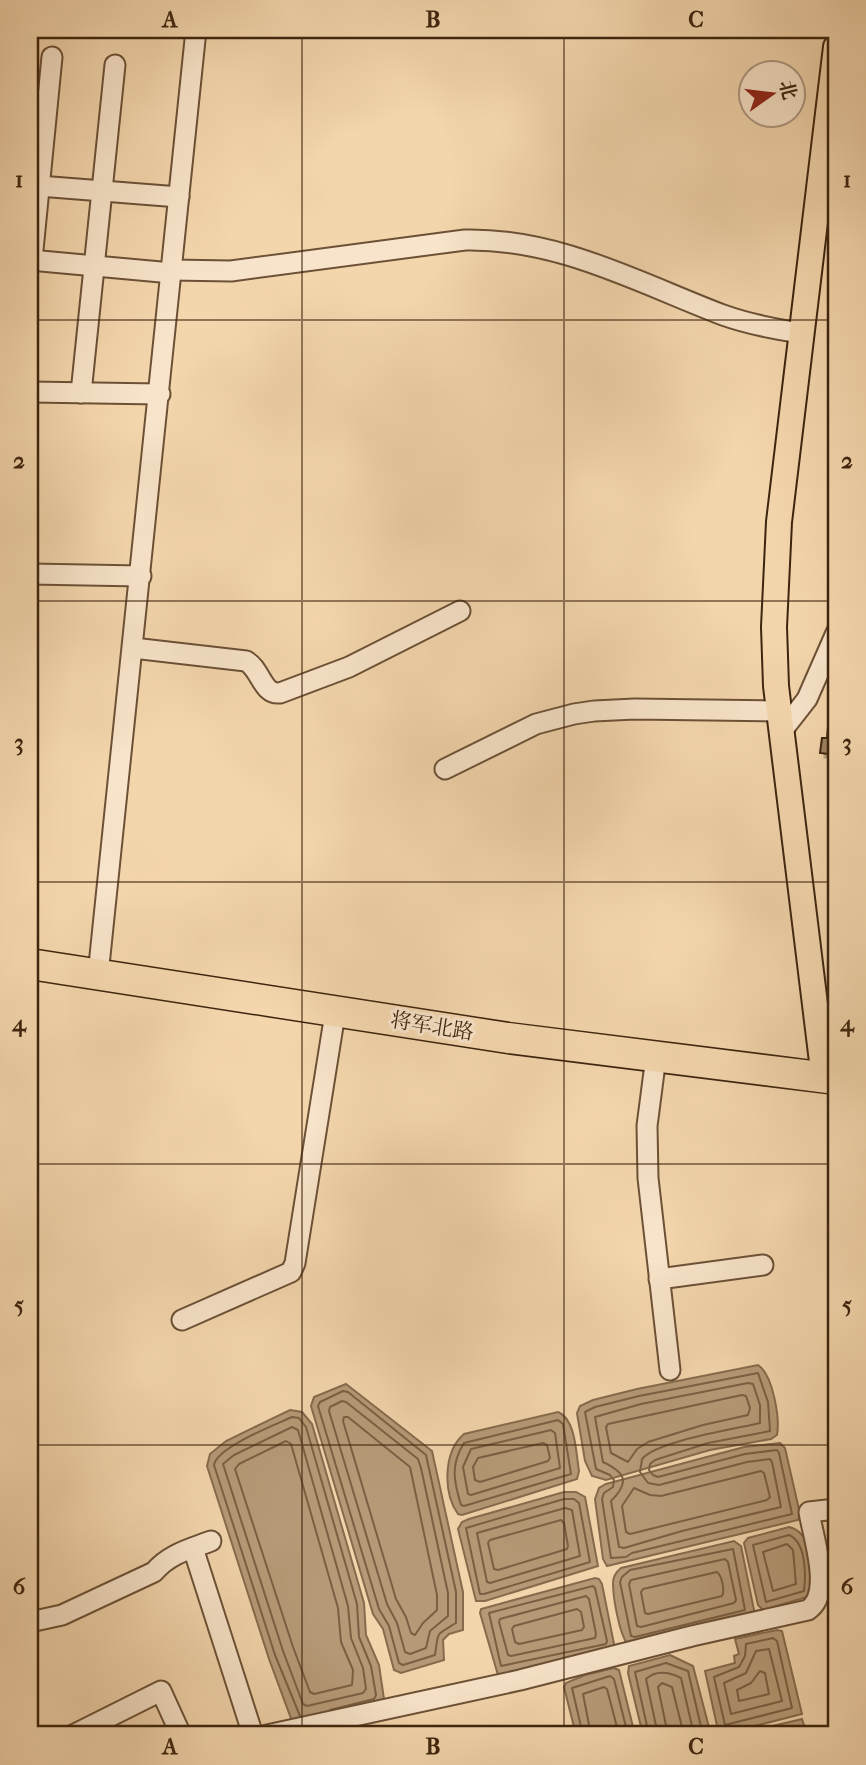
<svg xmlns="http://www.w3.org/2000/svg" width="866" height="1765" font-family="'IM FELL French Canon','Noto Serif SC',serif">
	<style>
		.water { fill: #b69a77; stroke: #866b4d; stroke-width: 2 }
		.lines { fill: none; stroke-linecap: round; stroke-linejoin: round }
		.shore { stroke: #7a6043; stroke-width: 2 }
		.building { fill: #9d8161; stroke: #3e250f; stroke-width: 2; filter: url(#shadow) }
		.minor-casing { stroke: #6c5136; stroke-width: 23 }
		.major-casing { stroke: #3e250f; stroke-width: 28 }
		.highway-casing { stroke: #3e250f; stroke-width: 33 }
		.minor { stroke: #f8e4ca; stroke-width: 19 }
		.major { stroke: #f4d6ad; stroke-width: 24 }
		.highway { stroke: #f4d6ad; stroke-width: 30 }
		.grid { fill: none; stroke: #3e250f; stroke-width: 2; stroke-opacity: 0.55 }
		.labels { text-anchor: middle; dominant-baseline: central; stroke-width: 6; stroke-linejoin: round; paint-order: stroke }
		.street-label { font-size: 21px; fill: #3e250f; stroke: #f8e4ca }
		.neatline { fill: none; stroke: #3e250f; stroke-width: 2.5 }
		.grid-label { font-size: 23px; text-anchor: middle; font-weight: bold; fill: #3e250f }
	</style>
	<defs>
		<filter id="shadow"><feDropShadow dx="4.5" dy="4.5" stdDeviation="0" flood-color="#0004"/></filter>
	</defs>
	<rect width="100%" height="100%" fill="#f4d6ad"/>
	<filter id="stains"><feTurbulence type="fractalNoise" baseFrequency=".00286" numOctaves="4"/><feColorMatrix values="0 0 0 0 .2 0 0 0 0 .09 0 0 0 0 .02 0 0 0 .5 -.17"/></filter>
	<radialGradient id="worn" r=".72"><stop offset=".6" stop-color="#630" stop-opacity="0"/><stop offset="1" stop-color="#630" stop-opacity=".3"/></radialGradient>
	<g class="water">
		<path d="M758,1365c15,10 22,53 19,70l-6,4 -61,11 -104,30 -14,-4 -7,-15 -8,-48 3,-7 13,-6 44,-11z"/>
		<path d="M346,1384l86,67 31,141v38l-14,4 -6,6 1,20 -43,13 -7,-3 -11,-41 -10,-15 -62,-208 3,-9z"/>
		<path d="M290,1410l12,2 10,12 52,179 2,32 13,30 5,34v5l-92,17 -23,-62 -62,-193 3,-12 16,-13z"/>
		<path d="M558,1412c18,7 18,42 21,59l-2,8 -115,36 -4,-1c-15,-21 -15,-62 6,-80z"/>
		<path d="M780,1443l5,5 15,66 -2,6 -191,46 -4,-7 -8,-60 4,-11 7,-4 138,-37z"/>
		<path d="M564,1492h12l9,5 13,69 -113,35h-9l-18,-72 4,-7 7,-3z"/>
		<path d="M789,1527c25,5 25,50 21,69l-47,14 -5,-5 -14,-62 4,-5z"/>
		<path d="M734,1541l7,5 14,69 -127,30c-9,-11 -15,-48 -15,-62 0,-7 3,-11 8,-15z"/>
		<path d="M595,1578l4,1 3,5 13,65 -117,26 -18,-62 1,-4z"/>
		<path d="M777,1630l5,1 20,83 -83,21 -14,-64 30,-8 -1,-7 5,-2 -4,-15z"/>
		<path d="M670,1655l23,11 18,69h-68l-15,-62 1,-7z"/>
		<path d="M614,1668l5,2 16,65h-59l-12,-48 2,-4 19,-8z"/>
		<path d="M802,1719l5,16h-73z"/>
	</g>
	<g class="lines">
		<g class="shore">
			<path d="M758,1373l10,29 2,29 -62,12 -53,17 -5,4 -1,6 4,5 5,2 87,-23 32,-4 2,3 13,61 -160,39 -6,4 -15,1 -9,-59 2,-6 9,-6 1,-7 -4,-5 -14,-6 -11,-57 10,-5 44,-11z"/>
			<path d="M748,1383l5,1 7,21v18c-25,6 -103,18 -118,36l-2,13 8,11 11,2 88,-23 23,-3 2,3 9,45 -99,24 -58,17 -5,-1 -8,-46c19,-19 15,-28 -8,-39l-8,-45 46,-13z"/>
			<path d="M343,1391l5,1 78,63 30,137v31c-22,13 -17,8 -21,32l-32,10 -4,-2 -10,-37 -10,-17 -61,-203 2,-4z"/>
			<path d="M742,1395l4,1 4,12 -2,7 -45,10 -55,17 -11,7 -9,13 -17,-9 -5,-26 2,-3z"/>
			<path d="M342,1401l4,1 72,57 3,9 27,125v23l-18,15 -4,17 -16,6 -5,-2 -8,-29 -10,-19 -58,-193 1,-4z"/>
			<path d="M344,1417h4l62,50 27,128v15l-14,13 -8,12 -4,-2 -5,-16 -10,-18 -53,-178z"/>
			<path d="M558,1420l5,4 8,50 -107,32 -3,-1c-7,-23 -11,-40 3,-62z"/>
			<path d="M292,1427l6,3 50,176 3,32 12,30 3,21 -3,4 -56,13 -4,-2 -20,-53 -60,-187 11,-9z"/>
			<path d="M551,1430l4,3 5,35 -89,27 -3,-1 -5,-27 8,-18z"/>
			<path d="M286,1441l5,3 47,164 3,34 12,28 -1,15 -38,9 -4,-2 -17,-45 -58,-178 4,-5z"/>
			<path d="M543,1443l4,2 3,13 -2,3 -68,21 -5,-2 -2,-13 5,-9z"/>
			<path d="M761,1471l3,2 6,24 -3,3 -137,34 -4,-2 -4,-26 12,-18 16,7 11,1z"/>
			<path d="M564,1499h10l5,4 11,59 -106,32h-4l-14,-66z"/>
			<path d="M565,1508l7,2 8,46 -90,27 -3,-1 -10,-49z"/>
			<path d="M561,1520l3,3 4,23 -1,3 -69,21 -4,-1 -6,-26 2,-3z"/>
			<path d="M789,1535c17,7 17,39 15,56l-38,11 -13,-57z"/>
			<path d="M787,1544l6,6 3,34 -23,7 -10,-39z"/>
			<path d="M733,1549l12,61 -110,27 -4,-1 -11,-54 2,-5 8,-7z"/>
			<path d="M725,1559l3,3 8,38 -2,3 -93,24 -4,-1 -8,-42 2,-4z"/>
			<path d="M717,1572c5,4 8,18 5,24l-74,18 -3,-1 -4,-21 2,-3z"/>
			<path d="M593,1586l2,2 12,53 -1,3 -105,22 -12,-53z"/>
			<path d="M586,1596l3,3 7,35 -1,4 -84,18 -3,-1 -9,-33 1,-3z"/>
			<path d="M577,1609l4,3 3,15 -2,3 -63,14 -4,-2 -3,-13 2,-3z"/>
			<path d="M773,1638l4,3 15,67 -67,17 -11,-48 25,-10 6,-11 1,-12z"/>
			<path d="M769,1649l13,52 -51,13 -7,-31 22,-10 10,-22z"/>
			<path d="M760,1671l5,2 4,21 -30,7 -2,-11 14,-7z"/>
			<path d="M300,1716l-25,-61 -61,-190c3,-18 61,-40 78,-48l7,1 7,9 51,177 2,33 12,29 5,29 -2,4 -44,11"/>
			<path d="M583,1735l-11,-47 38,-12 4,3 14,56"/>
			<path d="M591,1735l-8,-41 21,-7 3,2 12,46"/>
			<path d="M649,1735l-14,-63 31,-9 22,8 15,64"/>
			<path d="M658,1735l-12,-56c10,-9 23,-7 35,-1l13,57"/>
			<path d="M668,1735l-10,-48 4,-4 10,4 12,48"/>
		</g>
	</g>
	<path class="building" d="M829,716l7,1v38l-16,-2 2,-15h5z"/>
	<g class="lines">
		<g class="minor-casing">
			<g id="minor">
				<path d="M39,186l140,11"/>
				<path d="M30,260l142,13"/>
				<path d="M32,260l20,-203"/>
				<path d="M172,270l59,1 234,-31c93,-2 174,43 258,75 25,9 51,14 78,18"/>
				<path d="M30,392l130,2"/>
				<path d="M81,393l34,-328"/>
				<path d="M30,574l111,2"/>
				<path d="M133,648l113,13c15,8 16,34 34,32l69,-26 111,-56"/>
				<path d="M782,731l25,-32 29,-66"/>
				<path d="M445,769l91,-45 38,-10 20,-3 41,-2 144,2"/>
				<path d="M98,975l98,-945"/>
				<path d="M654,1072l-7,54 1,52 22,192"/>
				<path d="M659,1279l104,-14"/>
				<path d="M182,1320l109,-48 4,-9 38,-237"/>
				<path d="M193,1548l60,187"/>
				<path d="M30,1622l32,-7 92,-43c15,-18 36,-23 57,-31"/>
				<path d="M73,1735l88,-44 20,44"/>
				<path d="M267,1735l253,-55 172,-44 116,-26c25,-16 5,-73 1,-98l27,-3"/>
			</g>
		</g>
		<g class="major-casing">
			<path id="major" d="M824,1078l-48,-392 -2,-59 5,-105 57,-475"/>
		</g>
		<g class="highway-casing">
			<path id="highway" d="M30,964l478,74 328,41"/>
		</g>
		<use href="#minor" class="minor"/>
		<use href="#major" class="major"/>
		<use href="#highway" class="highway"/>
	</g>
	<path class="grid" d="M302,30v1705M564,30v1705M30,320h806M30,601h806M30,882h806M30,1164h806M30,1445h806"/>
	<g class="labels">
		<g class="street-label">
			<text transform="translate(432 1026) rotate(9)">将军北路</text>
		</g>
	</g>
	<rect width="866" height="1765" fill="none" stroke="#f4d6ad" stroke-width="77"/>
	<g transform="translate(772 94) rotate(76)"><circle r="33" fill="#f8e4ca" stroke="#ae987f" stroke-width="2"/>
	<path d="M0-5L12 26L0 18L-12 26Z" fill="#8f2418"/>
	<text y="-10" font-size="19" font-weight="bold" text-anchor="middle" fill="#3e250f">北</text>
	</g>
	<rect x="38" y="38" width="790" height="1688" class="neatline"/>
	<g class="grid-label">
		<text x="170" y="27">A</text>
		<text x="433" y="27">B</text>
		<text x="696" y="27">C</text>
		<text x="19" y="187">1</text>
		<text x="847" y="187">1</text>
		<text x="19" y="468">2</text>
		<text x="847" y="468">2</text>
		<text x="19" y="750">3</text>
		<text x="847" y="750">3</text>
		<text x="19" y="1031">4</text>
		<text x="847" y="1031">4</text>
		<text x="19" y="1312">5</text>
		<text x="847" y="1312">5</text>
		<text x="19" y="1594">6</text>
		<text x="847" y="1594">6</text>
		<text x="170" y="1754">A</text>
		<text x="433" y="1754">B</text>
		<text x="696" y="1754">C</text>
	</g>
	<rect width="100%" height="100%" filter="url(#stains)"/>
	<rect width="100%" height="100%" fill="url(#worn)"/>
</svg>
